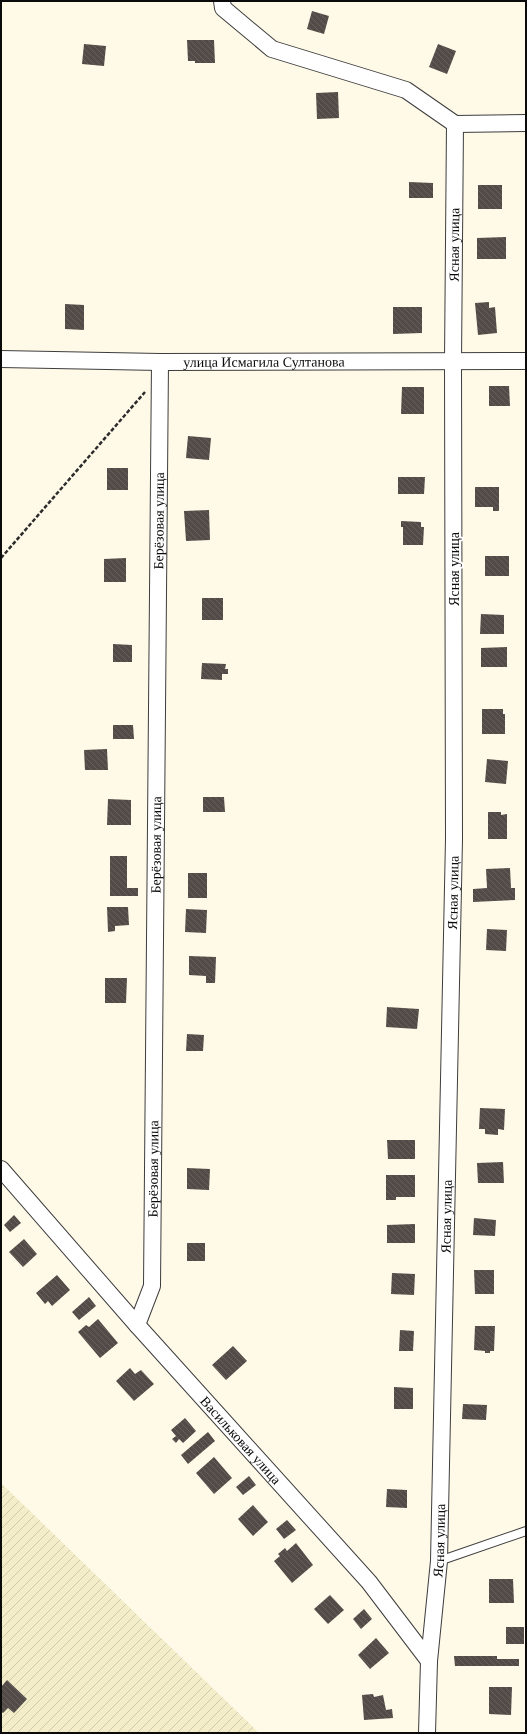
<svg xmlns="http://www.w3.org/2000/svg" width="527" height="1734" font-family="Georgia,serif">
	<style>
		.farmland { fill: url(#farmland-furrows) }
		.building { fill: url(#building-back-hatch) }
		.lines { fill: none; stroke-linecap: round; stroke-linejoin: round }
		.service-casing { stroke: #3d3d3d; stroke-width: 10 }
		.minor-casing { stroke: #3d3d3d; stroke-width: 18 }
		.path { stroke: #2c2c2c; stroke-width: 2.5; stroke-dasharray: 4 2; stroke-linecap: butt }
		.service { stroke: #fff; stroke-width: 8 }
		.minor { stroke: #fff; stroke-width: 16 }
		.labels { text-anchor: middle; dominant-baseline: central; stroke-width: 4; stroke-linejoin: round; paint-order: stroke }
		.street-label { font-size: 14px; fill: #0a0a0a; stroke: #fff }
	</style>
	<defs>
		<pattern id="farmland-furrows" width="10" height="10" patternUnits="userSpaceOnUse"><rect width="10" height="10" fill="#f3edc9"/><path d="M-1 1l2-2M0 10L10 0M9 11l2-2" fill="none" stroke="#cfcaab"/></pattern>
		<pattern id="building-back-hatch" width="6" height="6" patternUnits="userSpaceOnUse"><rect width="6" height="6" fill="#524b47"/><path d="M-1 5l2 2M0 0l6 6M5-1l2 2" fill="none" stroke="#66605d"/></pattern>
	</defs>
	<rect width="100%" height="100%" fill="#fff9e7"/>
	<path class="farmland" d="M1,1483l258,250h-258z"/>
	<g class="building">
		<path d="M312,11l17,5 -5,18 -17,-5z"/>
		<path d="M187,40h27l1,23h-20v-2h-7z"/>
		<path d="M84,44l22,2 -2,20 -22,-2z"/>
		<path d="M438,44l18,7 -9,23 -18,-7z"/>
		<path d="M338,92l1,26 -22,1 -1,-26z"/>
		<path d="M409,182l24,1v15h-24z"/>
		<rect x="478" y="185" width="24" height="24"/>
		<path d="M506,237v22h-29v-21z"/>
		<path d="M489,302v6l6,-1 2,26 -19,2 -3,-32z"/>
		<path d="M65,304l19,1v25l-19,-1z"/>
		<path d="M393,307h29v26l-29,1z"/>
		<path d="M489,386h20l1,20h-21z"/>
		<path d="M402,387h22v27h-23z"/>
		<path d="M188,436l23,2 -2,22 -23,-2z"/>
		<rect x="107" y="468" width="21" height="22"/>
		<path d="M398,477h27l-1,17h-26z"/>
		<path d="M475,487h24v24h-6v-4h-18z"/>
		<path d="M209,510l1,30 -24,1 -2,-30z"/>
		<path d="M401,521l20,1v5h3l-1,18h-20v-18h-2z"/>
		<rect x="485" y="556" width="24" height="20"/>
		<path d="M126,558v24h-22v-23z"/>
		<rect x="202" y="598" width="21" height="22"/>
		<path d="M481,614l23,1v19h-24z"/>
		<path d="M113,644l19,1v17h-19z"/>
		<path d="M507,647v20h-26v-19z"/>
		<path d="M202,663l24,1 -1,5h3v5h-6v6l-21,-1z"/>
		<path d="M482,709h21v5h2v20h-23z"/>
		<path d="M113,725h20l1,14h-21z"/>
		<path d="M107,749l1,21h-23l-1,-20z"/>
		<path d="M487,759l21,2 -2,23 -21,-2z"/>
		<path d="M203,797h21l1,15h-22z"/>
		<path d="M108,799l23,1v25h-24z"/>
		<path d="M488,812h13v3l6,-1v25h-19z"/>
		<path d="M110,856h17v32h11v8h-28z"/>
		<path d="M510,868l1,20h4v12l-42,2v-13l14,-1 -1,-19z"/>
		<rect x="188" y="873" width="19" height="25"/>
		<path d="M107,907h21l1,18 -14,1v5l-7,1z"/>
		<path d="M186,909l21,1 -1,23 -21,-1z"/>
		<path d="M487,929l20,1 -1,21 -20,-1z"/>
		<path d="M189,956l27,1 -1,26h-9v-7l-17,-1z"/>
		<path d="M105,978h22l-1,25h-21z"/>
		<path d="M387,1007l32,2 -2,20 -31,-2z"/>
		<path d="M187,1034l17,1 -1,16h-17z"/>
		<path d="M480,1108l25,1 -1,21 -6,-1v6l-13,-1v-5h-6z"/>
		<path d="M387,1140h28v19h-27z"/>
		<path d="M503,1162l1,21h-26l-1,-20z"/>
		<path d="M187,1168l23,1 -1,21 -22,-1z"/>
		<path d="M386,1175h29v22h-19v3h-10z"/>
		<path d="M14,1215l7,8 -11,9 -6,-7z"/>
		<path d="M474,1218l22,2 -1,16 -22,-1z"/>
		<path d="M415,1224v19h-28v-18z"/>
		<path d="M24,1239l13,15 -14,13 -14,-15z"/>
		<rect x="187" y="1243" width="18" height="18"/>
		<path d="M474,1270h20v24h-19z"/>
		<path d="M392,1273l23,1 -1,21 -23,-1z"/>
		<path d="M57,1275l13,15 -18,16 -4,-5 -3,3 -9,-11z"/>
		<path d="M89,1297l7,9 -17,14 -7,-8z"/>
		<path d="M98,1319l20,24 -18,15 -22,-26 8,-7 3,2z"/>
		<path d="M475,1326h20l-1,25h-4v2h-5v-2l-11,-1z"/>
		<path d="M400,1330l14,1 -1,20h-14z"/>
		<path d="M233,1346l14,15 -21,19 -14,-15z"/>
		<path d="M130,1368l5,6 6,-4 13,14 -20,17 -18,-20z"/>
		<path d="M394,1387l19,1v21h-19z"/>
		<path d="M463,1404l24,1 -1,15 -24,-1z"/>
		<path d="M185,1418l11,13 -13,12 -4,-4 -3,4 -4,-4 4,-3 -5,-6z"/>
		<path d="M208,1432l7,9 -27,23 -7,-9z"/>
		<path d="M214,1457l18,21 -18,16 -18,-21z"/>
		<path d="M249,1476l7,9 -13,10 -7,-8z"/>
		<path d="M387,1489l20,1v18l-21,-1z"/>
		<path d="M253,1505l15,17 -15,14 -15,-17z"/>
		<path d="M287,1520l9,10 -12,9 -8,-10z"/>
		<path d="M296,1543l17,22 -21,18 -18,-22 6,-5 -2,-2 7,-6 2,3z"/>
		<path d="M489,1579h24l1,24h-25z"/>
		<path d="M330,1595l14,15 -16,14 -14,-15z"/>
		<path d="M364,1609l8,10 -11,10 -8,-10z"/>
		<rect x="506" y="1627" width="18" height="17"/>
		<path d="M376,1638l13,15 -19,16 -12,-14z"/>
		<path d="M454,1656h43v3h22v7h-64z"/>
		<path d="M7,1680l20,19 -13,14 -6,-5 -5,5 -2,-1v-25z"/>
		<path d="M489,1687h23l-1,28 -22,-1z"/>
		<path d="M373,1694l1,3 9,-2 3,15 6,-1 1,9 -29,2 -2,-25z"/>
	</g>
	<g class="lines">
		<g class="service-casing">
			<path id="service" d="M439,1561l87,-30"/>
		</g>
		<g class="minor-casing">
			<g id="minor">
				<path d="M222,1l1,7 49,41 134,41 49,34 71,-1"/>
				<path id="s1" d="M1,359l159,3 366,-1"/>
				<path id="s2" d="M1,1169l136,156 232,257 60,79"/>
				<path id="s3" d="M137,1325l15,-39 8,-924"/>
				<path id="s4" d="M427,1733l2,-72 10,-100 15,-722 -1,-478 2,-237"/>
			</g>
		</g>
		<path class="path" d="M1,558l144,-166"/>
		<use href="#service" class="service"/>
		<use href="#minor" class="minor"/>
	</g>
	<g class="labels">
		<g class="street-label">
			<text stroke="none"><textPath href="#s4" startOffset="1489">Ясная улица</textPath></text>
			<text stroke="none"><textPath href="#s1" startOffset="263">улица Исмагила Султанова</textPath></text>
			<text stroke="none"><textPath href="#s3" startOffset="807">Берёзовая улица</textPath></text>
			<text transform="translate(454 569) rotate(-90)">Ясная улица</text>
			<text stroke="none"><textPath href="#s3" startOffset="483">Берёзовая улица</textPath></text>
			<text stroke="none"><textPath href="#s4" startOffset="841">Ясная улица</textPath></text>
			<text stroke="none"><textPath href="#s3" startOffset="159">Берёзовая улица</textPath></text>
			<text stroke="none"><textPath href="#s4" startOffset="517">Ясная улица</textPath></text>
			<text stroke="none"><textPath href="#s2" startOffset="362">Васильковая улица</textPath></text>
			<text stroke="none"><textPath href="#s4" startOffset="193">Ясная улица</textPath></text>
		</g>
	</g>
	<rect width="527" height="1734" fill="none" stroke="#0a0a0a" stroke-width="4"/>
</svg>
